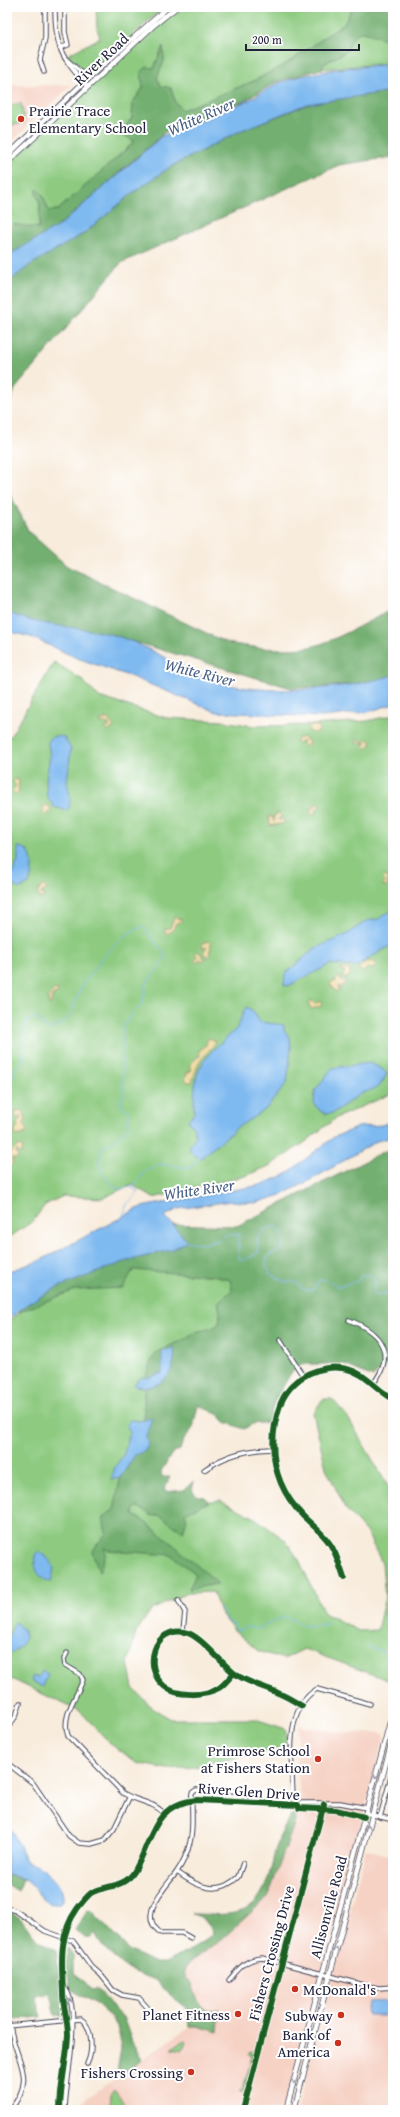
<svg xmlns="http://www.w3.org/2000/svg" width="400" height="2117" font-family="'Gentium Book Plus',serif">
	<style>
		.built { fill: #f6d2c4 }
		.green { fill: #8ecb81; stroke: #58765e }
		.forest { fill: #72af6f; stroke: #4a6855 }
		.sand { fill: #eeda9e; stroke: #887e6c }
		.water { fill: #7eb9f0; stroke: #506e96 }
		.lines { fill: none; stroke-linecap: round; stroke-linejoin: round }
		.stream { stroke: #7eb9f0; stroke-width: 1 }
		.minor-casing { stroke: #424053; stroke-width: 5.5 }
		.major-casing { stroke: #424053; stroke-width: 6 }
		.minor { stroke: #fff; stroke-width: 3.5 }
		.major { stroke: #fff; stroke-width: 4.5 }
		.cycleway-casing { stroke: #fff; stroke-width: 8 }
		.cycleway { stroke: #1b5e20; stroke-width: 6 }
		.oneway { stroke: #9c9ca7 }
		.poi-dot { fill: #c8321e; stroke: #fff; stroke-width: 1.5 }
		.labels { text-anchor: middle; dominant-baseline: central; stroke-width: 4; stroke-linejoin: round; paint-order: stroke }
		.street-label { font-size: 15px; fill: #22223b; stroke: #fff }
		.poi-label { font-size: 15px; fill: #22223b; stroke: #fff; text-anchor: end }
		.water-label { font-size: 16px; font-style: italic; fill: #475e83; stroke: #fff }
	</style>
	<rect width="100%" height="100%" fill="#fff"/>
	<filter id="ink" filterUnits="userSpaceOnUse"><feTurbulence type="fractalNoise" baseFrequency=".025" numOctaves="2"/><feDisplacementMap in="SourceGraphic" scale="8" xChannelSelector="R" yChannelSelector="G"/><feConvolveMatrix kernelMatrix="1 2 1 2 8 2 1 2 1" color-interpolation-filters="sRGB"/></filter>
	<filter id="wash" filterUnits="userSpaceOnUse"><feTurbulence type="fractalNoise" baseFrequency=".012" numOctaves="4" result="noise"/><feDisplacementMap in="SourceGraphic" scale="16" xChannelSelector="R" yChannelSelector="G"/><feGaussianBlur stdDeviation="0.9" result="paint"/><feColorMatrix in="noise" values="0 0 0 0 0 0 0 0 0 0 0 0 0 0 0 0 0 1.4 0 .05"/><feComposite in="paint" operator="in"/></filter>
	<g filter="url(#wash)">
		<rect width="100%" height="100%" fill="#f8ecdc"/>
		<g class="built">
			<path d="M7,85h65l-65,61z"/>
			<path d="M299,1726l45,7h35l6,1 -100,376h-215l119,-83 -3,-26 -17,-31 92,-72 39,-102 -4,-34z"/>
			<path d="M366,1849l27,7v254h-96z"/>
		</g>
		<g class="green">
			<path d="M96,7h69l-75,65h-4l-19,-17 33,-17 -3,-10z"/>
			<path d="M177,7h175l-7,16 -56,40 -35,18 -72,30 -7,-9 -4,-14 -10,-2 -4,-8 7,-17 -1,-14 -9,21 -13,4 2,16 -10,14 -1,16 -7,9 8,13 -1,4 -74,66 -9,1 -7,-17 -6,-1 4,10 -1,26 -26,-5 -6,6v-67l81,-76z"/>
			<path d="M358,32l17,2 13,6 5,-1v24l-72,6 4,-6 22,-12 5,-15z"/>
			<path d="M21,103l4,20 -18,3v-20z"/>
			<path d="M54,662l27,17 18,18 68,21 56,3 31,5 58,-1 55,-4 26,-6v378l-57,25 -32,25 -35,23 -24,10 -92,22 -20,-13 -9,3 -21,10 -40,-2 -18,9 -12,16 -26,18v-497z"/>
			<path d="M154,1261l88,15 -94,212 37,16 35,-4 32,16 33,24 14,20 25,53 35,18 18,-1 8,-33 -3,-34 -15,-30 -22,-25 -19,-40 -13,-55 10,-14h9l15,17 46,79v187l-89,-33 -20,10 -26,-8 -24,-21 -14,-18 -7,-20 -25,1 -37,17 -15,22 -8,30 5,26 19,20 19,11h84l31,10v18l-91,20 -28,2 -30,-6 -28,-21 -28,-30 -74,-35v-355c38,-32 100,-47 147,-61z"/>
			<path d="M184,2040l2,1 -3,9 -11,-2z"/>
			<path d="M251,2052l3,2v3l-9,33 -4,3 -2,-2 4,-1 9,-34 -3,-1z"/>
			<path d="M114,2090l10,13 -10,6 -5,-2 1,-12z"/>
		</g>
		<g class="forest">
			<path d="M352,7h41v32c-22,3 -34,-24 -46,12l-22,12 -4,6 -45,13 -32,19 -31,11 -24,12 -24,8 -105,93 -53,31v-26l6,-6 26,4 1,-25 -4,-10 1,-4 5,5 7,17 9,-1 74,-66 1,-4 -10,-5 2,-8 7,-9 1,-16 10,-14 -2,-16 6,-5 7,1 9,-22 1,15 -7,17 4,8 10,2 4,14 7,8 72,-29 35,-19 56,-39z"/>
			<path d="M393,91v66l-54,8 -218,98 -106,126 -8,22v-128l23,-18 53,-31 51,-42 38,-26 70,-36 69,-27z"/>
			<path d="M7,461l3,33 19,38 38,34 160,77c28,5 67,10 94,1 25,-9 49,-24 72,-35v66l-22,7 -47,5 -33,1 -180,-53 -88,-15 -16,-8z"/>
			<path d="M393,1147v221l-7,-4 -13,13 -30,-13h-41l-11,9 -17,29 -5,20 -17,2 -8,5 -19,-7 -6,-7 -21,-10 -5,23 -10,12 -3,10 -7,2 -12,19 1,6h8l-6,12 2,3 18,-2 10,-9 -2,9 4,5 9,2 3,5 -23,11 2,6 -4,13 -24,-17 -6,1 -15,-9 -4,2 -1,6 8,4 26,20 51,45 -29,5 7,-15 -25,-19 -64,-5 -3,-3 2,7 -7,18 -7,-21 14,-18 -3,-15 11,-9 6,-29 15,-37 9,-17v-43l7,-23 5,-7 17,-9 10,-4 12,-8 17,-4 7,-4 1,-11 -2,-11 14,-12 -2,-10 -13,-4 -84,-6 -10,18 -48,2 -56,22 -5,-7 151,-81 72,2z"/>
			<path d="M293,1814l3,4 -2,6 -26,73 -45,41 -37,27 -2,7 2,6 6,5 5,16 7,10 7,1 9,-1 -2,23 -18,-5h-11l-2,-19 -23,-18 -9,-10 -28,-11 -7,-6 -18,-17 -7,-13 -4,5h-6l-10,-8 13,-20 4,1 38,40 25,12h11l28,-15 19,-14c-3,-12 -10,-17 -21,-20 16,0 39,3 54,-5 24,-13 25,-49 33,-71 3,-7 8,-14 11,-22z"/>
			<path d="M7,1875l16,4 -5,12 -11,-7z"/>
			<path d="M7,1912c17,3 18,16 30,27 6,5 12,5 19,11l7,57 -1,9 -8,-1 -1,-14 -3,-8 -15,3 6,21 -34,3z"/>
			<path d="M67,1947l6,8v18l12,9 6,8 6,-1c11,8 15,22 26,28l9,25 10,17 -26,19 5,-30 -4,-22 -9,-12 -10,-9 -28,-16 -3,-18z"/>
		</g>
		<g class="sand">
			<path d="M106,717l8,10 -6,4 -3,-3 4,-1v-3l-9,-2 2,-3 3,1z"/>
			<path d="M313,726h6v5l-4,2 -6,-2 -1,-4z"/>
			<path d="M303,737l6,5 -2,4h-3l-2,-6 -3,4 -3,-2 2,-3z"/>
			<path d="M358,739l5,3 4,-3 4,2v4l-5,4 -2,-3 3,-3h-11v-3z"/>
			<path d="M14,779l5,2 -1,13 -4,-1 -2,-2 4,-5 -3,-4z"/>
			<path d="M315,804h4l1,3 -5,3 1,3 -5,1 -1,-5 4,-1z"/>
			<path d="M46,805l4,2 1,3 -5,6 -4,-4 2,-2 -1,-3z"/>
			<path d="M278,813l3,3 -3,4 5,-1 2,4 -15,3 -1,-9 3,-1 2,6v-6z"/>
			<path d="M384,876l5,2 -2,6 4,-1 1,3h-9l2,-5 -3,-3z"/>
			<path d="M44,885l3,5 -5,2 -1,2 4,2 -5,3 -3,-7z"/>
			<path d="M175,916l3,4 3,-1v3l-5,1c-4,8 0,6 -9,11l-3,-5 6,-1z"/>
			<path d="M208,941l3,3 -2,12 -2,1 -4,-5 4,-5 -4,1 -1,-2 1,-3z"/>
			<path d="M198,951l7,8 -2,2 -3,-2 -2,4 -4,-3 4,-3 -3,-3z"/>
			<path d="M370,961l6,2 -2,6 -7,-1 -4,4 -4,-2v-3z"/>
			<path d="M344,968l7,3 -3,7 -6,-1 3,-5 -4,-3z"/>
			<path d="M339,977l2,4h4l1,3 -4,1v3l-4,-2 1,4 -3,2 -6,-8 3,-3 3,1v-3z"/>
			<path d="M58,989l-1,5 -5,2 -1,8h-2l-1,-6 6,-8z"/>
			<path d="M311,1000l4,4 5,-3 2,5 -11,3 -3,-6z"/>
			<path d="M210,1038l5,3 -1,4 -15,17 -7,20h-5l-2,-4 2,-5 5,-3 -3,-4 7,-8 4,-2 -1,-5 7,-6 1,-5z"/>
			<path d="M23,1110l3,10 -3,4 3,3 1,6 -11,3 -1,-6 3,-2 -1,-5 4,-5 -1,-2 -3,4 -2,-7 2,-2z"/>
			<path d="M19,1146l4,2 -1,5 -3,1 -2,-4 -1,3 2,5 -2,1 -5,-1 2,5 -3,3 -3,-3c0,-7 5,-14 12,-17z"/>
		</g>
		<g class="water">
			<path d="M393,64v27l-86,13 -65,26 -72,37 -36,25 -51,42 -53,31 -23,18v-27l53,-31 102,-89 87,-36 27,-16 21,-7 39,-8z"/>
			<path d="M7,612c32,15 69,14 103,22 32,8 67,32 97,44 46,20 139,12 186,-3v29l-25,8 -46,5 -105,-5 -85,-35 -55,-19 -46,-21 -24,-6z"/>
			<path d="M55,736l9,1 7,12 -4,33 3,14 -1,13 -5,1 -10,-3 -7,-11 -1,-16 4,-24 -2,-13 2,-5z"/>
			<path d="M18,847c18,0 15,26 11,37l-11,5 -7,-6 -1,-4 8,-18z"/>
			<path d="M393,910v34l-38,23 -24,-3 -43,22 -4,-1 1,-11 30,-26 31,-13 20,-14 13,-2 3,-3z"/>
			<path d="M246,1007l6,3 8,12 24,3v6l6,6 1,12 -4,34 -22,27 -27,17 -37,31 -6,-2 -5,-5v-5l6,-11 -3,-9 -4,-3 -1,-3 6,-7c0,-29 0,-46 23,-67 6,-6 14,-11 19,-17 5,-6 5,-16 10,-22z"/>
			<path d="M370,1063l12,6 5,5 -8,13 -19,7 -27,19 -7,1 -6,-3 -6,-8 1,-12 17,-23z"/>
			<path d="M393,1120v17l-16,4 -66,39 -30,15 -26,8 -24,-2 -53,8 -13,7 22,25 -16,9 -44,11 -71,27 -27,15 -22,17v-48l32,-11 102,-54 120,-22 24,-10 49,-38 24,-10 24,-2z"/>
			<path d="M174,1347c3,26 -11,44 -39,39l-1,-2 8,-7 6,1 14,-5v-21z"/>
			<path d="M152,1418l-6,18 2,9 -3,6 -10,4 -15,23 -9,2 4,-13 9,-13 6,-21 -4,-8 2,-3 3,-2 9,1z"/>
			<path d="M39,1551l12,11 3,6 -3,14c-12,0 -18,-16 -16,-27z"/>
			<path d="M15,1622c18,14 9,25 -8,33v-15z"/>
			<path d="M42,1671l6,3 -5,13 -12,-6 2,-5 5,2z"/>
			<path d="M7,1822l14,26 3,11c4,5 9,5 14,7 12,7 27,21 25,35 -19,12 -26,-16 -40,-22 -5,-2 -11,-3 -16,-4z"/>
			<path d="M393,2001v14h-25l-2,-4 3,-9z"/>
		</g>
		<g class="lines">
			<g class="stream">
				<path d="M7,1089l11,-25 6,-5 -1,-13 4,-25 6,-3h4l8,10 7,1c5,-3 14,-7 18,-13 4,-7 6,-17 10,-26 7,-15 47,-65 64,-63l22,29 -20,29 -4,20 -11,10 -8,12 -1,37 2,33 -4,3v3l9,9 -1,16 -17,15 -10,5 -2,16 3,9 13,15 7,1 9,-2 8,5 -12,12 -4,12"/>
				<path d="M133,1188l11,-16 16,-8 30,4 9,-11"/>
				<path d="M186,1241l15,3 19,-4 2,-4 16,-2 1,24 4,3 15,-8 1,-4 -2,-8c2,-11 11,-13 20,-15 5,8 10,15 3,25 -7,1 -16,5 -14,15 1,4 4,4 4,8l16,8h10l5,6 8,3 4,-1 6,-10h7l12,7 14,-5h5l4,-6 8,-1 5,3 2,6 -3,9 3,3 12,-3 5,3"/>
				<path d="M219,1607l10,15 6,3 2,6 10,-4 12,2c17,-8 25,-19 43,-3"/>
				<path d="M304,1626l24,-2"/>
				<path d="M366,1645c8,7 20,3 27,12"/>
			</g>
		</g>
	</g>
	<g filter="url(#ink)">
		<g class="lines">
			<g class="minor-casing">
				<g id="minor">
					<path d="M55,7c0,41 6,50 33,80"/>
					<path d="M60,48l8,-3 -3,-13v-25"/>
					<path d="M65,58l24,21"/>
					<path d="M44,72l-4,-12 5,-22v-31"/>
					<path d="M349,1320c31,12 48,33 24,64"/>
					<path d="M280,1340l23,36"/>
					<path d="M204,1470c21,-15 42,-20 68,-21"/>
					<path d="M344,1578c-4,-11 -7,-24 -14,-34 -7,-11 -18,-19 -27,-28 -25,-26 -34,-56 -28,-92 3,-15 7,-29 19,-40 17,-17 46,-22 67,-9 11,7 20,17 32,24"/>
					<path d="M178,1600l7,12 -2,19"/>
					<path d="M67,1653l-3,6 1,6 15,9 3,6c-7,18 -22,36 -15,56l55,57c14,9 29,8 41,20"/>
					<path d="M234,1673c-5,5 -9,11 -15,15 -14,8 -43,9 -55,-2 -22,-19 -10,-60 21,-54 15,3 35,30 49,41 13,10 29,13 44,20 8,3 16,8 24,13"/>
					<path d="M7,1729l9,-13 4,-13"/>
					<path d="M7,1763l26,20 36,53 10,7 12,1 14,-4 9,-11 15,-31"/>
					<path d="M293,1805c1,-35 -13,-94 24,-116l53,15"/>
					<path d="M298,1805l2,-2h40l27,5"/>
					<path d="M365,1813l28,7"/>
					<path d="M380,1817l13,-47"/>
					<path d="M177,1872c19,14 40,25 61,5l5,-14"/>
					<path d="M7,1908l9,3 29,20 28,10 18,25 10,9 12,15 9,5 17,3 15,17"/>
					<path d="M191,1938l-9,-5h-21c-25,-17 4,-45 15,-60 6,-8 12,-21 14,-31 4,-15 1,-33 2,-49l4,-3 45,1 4,3 1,9"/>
					<path d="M229,1980c10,-11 16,-21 33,-22l106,28 11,2 14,-1"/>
					<path d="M64,1987c19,20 1,96 1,123"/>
					<path d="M7,2026l74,-7c12,8 12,33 6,45"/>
					<path d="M10,2110c28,-34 5,-48 0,-85"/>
					<path d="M60,2110c0,-25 7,-50 8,-75 0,-14 -5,-28 -5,-42 -1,-30 -5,-57 14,-84 4,-5 9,-12 14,-16 14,-8 33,-5 43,-21 19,-31 17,-68 63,-72l101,5 1,3 37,2 28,7"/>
					<path d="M243,2110l81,-306"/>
				</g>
			</g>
			<g class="major-casing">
				<g id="major">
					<path d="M7,156l78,-75 83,-74"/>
					<path d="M7,163l146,-137 24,-19"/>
					<path d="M286,2110l107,-399"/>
					<path d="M294,2110l99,-373"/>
				</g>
			</g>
			<use href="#minor" class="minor"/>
			<use href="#major" class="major"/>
			<g class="cycleway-casing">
				<g id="cycleway">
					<path d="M344,1578c-4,-11 -7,-24 -14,-34 -7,-11 -18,-19 -27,-28 -25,-26 -34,-56 -28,-92 3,-15 7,-29 19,-40 17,-17 46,-22 67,-9 11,7 20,17 32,24"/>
					<path d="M234,1673c-5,5 -9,11 -15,15 -14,8 -43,9 -55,-2 -22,-19 -10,-60 21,-54 15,3 35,30 49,41 13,10 29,13 44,20 8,3 16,8 24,13"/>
					<path d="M60,2110c0,-25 7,-50 8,-75 0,-14 -5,-28 -5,-42 -1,-30 -5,-57 14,-84 4,-5 9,-12 14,-16 14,-8 33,-5 43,-21 19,-31 17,-68 63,-72l101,5 1,3 37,2 28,7"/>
					<path d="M243,2110l81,-306"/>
				</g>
			</g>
			<use href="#cycleway" class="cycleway"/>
		</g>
		<defs><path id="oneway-chevron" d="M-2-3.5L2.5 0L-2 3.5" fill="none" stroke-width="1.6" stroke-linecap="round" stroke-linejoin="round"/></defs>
		<g class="oneway">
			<use href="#oneway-chevron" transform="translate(376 1775) rotate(105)"/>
			<use href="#oneway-chevron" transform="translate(368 1828) rotate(-74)"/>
			<use href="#oneway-chevron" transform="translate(336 1950) rotate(-75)"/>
			<use href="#oneway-chevron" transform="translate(70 2002) rotate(-101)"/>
			<use href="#oneway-chevron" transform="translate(294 2081) rotate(105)"/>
		</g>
	</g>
	<g class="poi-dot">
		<circle cx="21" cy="119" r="4"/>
		<circle cx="318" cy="1759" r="4"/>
		<circle cx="295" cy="1989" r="4"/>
		<circle cx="238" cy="2014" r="4"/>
		<circle cx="341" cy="2015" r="4"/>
		<circle cx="338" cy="2043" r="4"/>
		<circle cx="191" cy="2072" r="4"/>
	</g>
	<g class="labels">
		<g class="street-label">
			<text transform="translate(101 59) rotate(-43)">River Road</text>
			<text transform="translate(249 1791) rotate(4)">River Glen Drive</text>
			<text transform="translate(328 1907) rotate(-75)">Allisonville Road</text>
			<text transform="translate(271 1953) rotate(-75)">Fishers Crossing Drive</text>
		</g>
		<g class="poi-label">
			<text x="29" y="110" text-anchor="start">Prairie Trace<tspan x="29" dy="17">Elementary School</tspan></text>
			<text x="310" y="1750">Primrose School<tspan x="310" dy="17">at Fishers Station</tspan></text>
			<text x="303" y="1989" text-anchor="start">McDonald's</text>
			<text x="230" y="2014">Planet Fitness</text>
			<text x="333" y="2015">Subway</text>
			<text x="330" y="2034">Bank of<tspan x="330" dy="17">America</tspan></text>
			<text x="183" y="2072">Fishers Crossing</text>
		</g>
		<g class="water-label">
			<text transform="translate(201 116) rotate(-24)">White River</text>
			<text transform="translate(200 672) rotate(14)">White River</text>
			<text transform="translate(199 1189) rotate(-8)">White River</text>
		</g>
	</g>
	<rect width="400" height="2117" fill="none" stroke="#fff" stroke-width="24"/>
	<path d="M246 44v6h113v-6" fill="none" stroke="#22223b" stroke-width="2"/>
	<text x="252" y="44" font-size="12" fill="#22223b" stroke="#ffffff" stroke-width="3" paint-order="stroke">200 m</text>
</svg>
